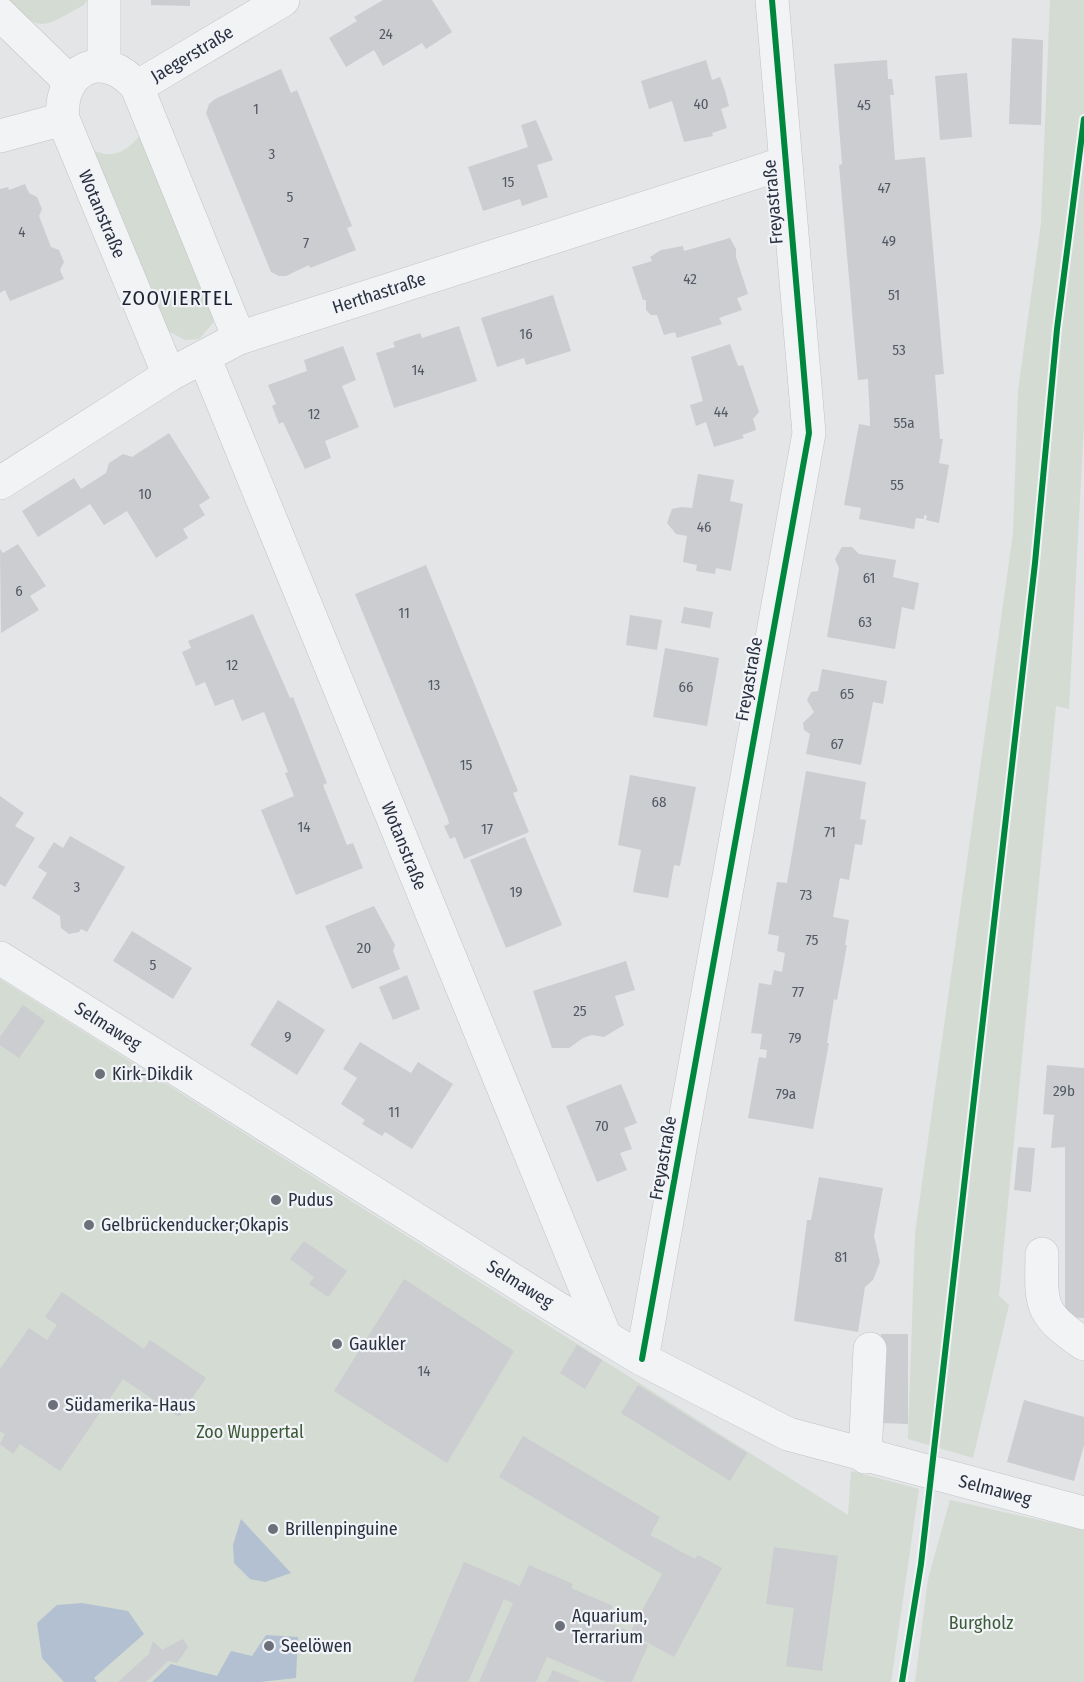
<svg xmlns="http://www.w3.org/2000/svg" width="1084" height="1682" font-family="'Fira Sans Condensed',sans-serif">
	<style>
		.green { fill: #d3dbd3 }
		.water { fill: #b3c0d1 }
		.building { fill: #cbcdd0 }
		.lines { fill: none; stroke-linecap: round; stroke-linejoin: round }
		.minor-casing { stroke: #c1c3c5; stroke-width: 34 }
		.minor { stroke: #f2f3f5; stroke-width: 33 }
		.cycleway-casing { stroke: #f1f3f7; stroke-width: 10 }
		.cycleway { stroke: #00873e; stroke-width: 6 }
		.poi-dot { fill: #6b707a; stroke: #f1f3f7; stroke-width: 2 }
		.labels { text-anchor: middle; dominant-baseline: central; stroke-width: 4.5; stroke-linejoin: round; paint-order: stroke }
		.number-label { font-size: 15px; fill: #535965 }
		.street-label { font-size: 18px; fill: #2a3140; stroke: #f1f3f7 }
		.poi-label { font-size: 18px; fill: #2a3140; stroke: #f1f3f7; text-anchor: start }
		.park-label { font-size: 18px; fill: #3d5b38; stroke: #f1f3f7 }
		.neighbourhood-label { font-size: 20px; letter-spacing: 1.5px; fill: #1c2231; stroke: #f1f3f7 }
	</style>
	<rect width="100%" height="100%" fill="#e3e5e7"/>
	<g class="green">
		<path d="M7,0h80l-3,5c-42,22 -41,30 -77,-5z"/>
		<path d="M1050,0h34v423l-15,286 -13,-3 -57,590 10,9 -36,153 -65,-19 7,-206 98,-700 5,-142 23,-168z"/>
		<path d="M141,134l73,175 -1,14 -14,16 -14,1 -19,-10 -77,-182c22,13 38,4 52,-14z"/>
		<path d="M0,979l848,536 3,-44 68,18 -28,193h-891z"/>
		<path d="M950,1500l134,30v152h-169l13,-103z"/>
	</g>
	<g class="water">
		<path d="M241,1519l50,54 -26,9 -15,-3 -16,-16 -1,-18z"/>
		<path d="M82,1603l46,8 16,23 -50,44 3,4h-33l-22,-24 -5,-35 20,-18z"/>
		<path d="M266,1635l32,2 -2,41 -36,4h-108l19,-18 46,12 14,-25 21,5z"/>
	</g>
	<g class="building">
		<path d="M151,0h39v6l-39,-1z"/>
		<path d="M383,0h49l20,32 -26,17 -4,-6 -39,23 -9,-16 -28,17 -17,-29 28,-17 -3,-4z"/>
		<path d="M1012,38l31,2 -2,85 -32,-1z"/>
		<path d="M706,60l6,20 8,-3 5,14 4,15 -8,3 6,19 -15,5 1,3 -29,6 -12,-41 -23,8 -8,-28z"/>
		<path d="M887,60l1,19h4l2,16h-4l5,65 30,-3 19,217 -9,1 5,64h3l-4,24 10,2 -10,58 -13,-3 1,-4 -3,-1v4l-8,-1 -2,11 -55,-10 2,-11 -17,-3 15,-81 11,2v-6l-2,-41 -10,1 -19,-215 3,-1 -8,-100z"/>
		<path d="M281,69l10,24 6,-3 55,136 -5,2 9,22 -46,18 -1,-3 -23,11h-7l-8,-4 -65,-159 3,-9 6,-5z"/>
		<path d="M967,73l5,64 -32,3 -5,-64z"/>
		<path d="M536,120l17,40 -16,5 11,32 -26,9 -2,-7 -37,12 -15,-44 60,-20 -7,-22z"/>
		<path d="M25,184l4,9 8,4 5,12 -3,7 12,31 8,3 5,12 -4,8 4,9 -54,22 -5,-11 -5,3v-104l8,-2 1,3z"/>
		<path d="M730,238l6,11v8l12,37 -11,4 5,12 -23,8 3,6 -45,14 -2,-6 -11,3 -7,-20h-6l-5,-5v-10h-3l-11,-33 20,-6 -2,-4 11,-7 22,-4 1,5z"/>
		<path d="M553,295l18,56 -45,14 -2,-7 -27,9 -16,-49z"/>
		<path d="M459,326l18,55 -83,27 -18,-55 19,-6 -2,-5 27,-9 2,5z"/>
		<path d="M730,344l8,22 5,-1 16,47 -6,7 3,11 -14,5 2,3 -30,9 -8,-25 -10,4 -6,-21 13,-4 -12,-44z"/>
		<path d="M343,346l13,34 -14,6 17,41 -34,14 6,17 -26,11 -22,-47 -4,2 -7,-18 4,-2 -8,-19 39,-14 -3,-11z"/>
		<path d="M169,433l41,65 -11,7 6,10 -22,14 5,9 -32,20 -29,-47 -23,14 -14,-21 -52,33 -16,-26 52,-33 7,11 25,-16 3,-10 14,-9 9,3z"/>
		<path d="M698,474l36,6 -4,21 13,3 -12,67 -15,-3 -1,6 -19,-3 1,-6 -14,-3 4,-26 -11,-2 -9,-11 5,-14 9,-2 11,1z"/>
		<path d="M18,544l28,42 -16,10 9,14 -38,23 -1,-84 3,4z"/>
		<path d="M842,547h10l7,7 37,6 -3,17 26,6 -5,27 -12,-3 -7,42 -68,-12 12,-69 -4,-9z"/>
		<path d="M426,565l92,226 -5,2 16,39 -65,27 -9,-22 -5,2 -6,-13 5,-2 -1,-5 -93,-225z"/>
		<path d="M684,607l29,5 -3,16 -29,-5z"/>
		<path d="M253,614l37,84 3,-1 34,86 -4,2 24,60 6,-2 10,25 -67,27 -35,-85 33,-14 -9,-23 3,-1 -24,-60 -22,9 -9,-22 -18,7 -10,-24 -9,4 -14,-34 9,-4 -3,-7z"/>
		<path d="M630,615l32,5 -5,30 -31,-5z"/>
		<path d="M665,648l54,10 -12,68 -54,-9z"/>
		<path d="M822,669l65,12 -4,23 -10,-2 -12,63 -55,-11 4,-20 -6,-4 -1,-7 11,-11 -7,-12 4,-8 7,-1z"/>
		<path d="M806,771l60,11 -6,37 6,1 -4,25 -7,-1 -6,36 -9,-2 -7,39 16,3 -4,25h2l-10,55 -3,-1 -7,44h2l-16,86 -65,-11 11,-61 7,1 1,-8 -7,-1 2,-15 -11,-1 8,-50 12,2 3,-15 8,2 3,-19 -8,-2 2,-15 -11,-2 9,-52 10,1z"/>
		<path d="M630,775l66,12 -16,79 -6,-1 -6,33 -35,-6 8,-42 -23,-5z"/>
		<path d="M0,796l24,17 -9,13 20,12 -30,49 -5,-3z"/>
		<path d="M70,836l55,31 -38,65 -6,-3 -2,3 -10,2 -8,-6 -1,-12 -28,-18 15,-25 -9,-6 16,-25 9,6z"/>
		<path d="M525,837l37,88 -56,23 -36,-88z"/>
		<path d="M374,906l21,39 -2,6 7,18 -48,20 -27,-63z"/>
		<path d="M132,931l60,37 -19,31 -60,-38z"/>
		<path d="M626,961l9,29 -20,6 9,29 -20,12 -12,-2 -9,3 -14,10h-17l-19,-57z"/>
		<path d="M407,975l13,34 -27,11 -14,-33z"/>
		<path d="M278,1000l47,30 -28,45 -47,-30z"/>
		<path d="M23,1005l22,16 -26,37 -19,-13v-8z"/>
		<path d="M360,1042l51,31 7,-11 35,22 -41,65 -27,-17 -3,4 -20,-12 3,-4 -24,-16 16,-26 -14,-9z"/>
		<path d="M1047,1065l37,3v250l-19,-1v-170l-14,1 3,-33 -11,-1z"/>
		<path d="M621,1084l16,39 -13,5 8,21 -12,4 7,17 -30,12 -31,-76z"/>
		<path d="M1018,1147l17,1 -4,44 -17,-2z"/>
		<path d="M819,1177l64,11 -9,48 6,26 -7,18 -8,7 -7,45 -64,-11 13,-101h4z"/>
		<path d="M304,1241l43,30 -19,26 -19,-13 5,-7 -24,-18z"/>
		<path d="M404,1279l110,72 -67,112 -113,-72z"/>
		<path d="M62,1292l82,57 6,-9 56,38 -27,39 -56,-38 -63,92 -40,-27 -7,10 -13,-10 5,-10 -5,-3v-62l29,-41 18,12 10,-15 -12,-8z"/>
		<path d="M881,1334h27v90l-27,-1z"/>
		<path d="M577,1345l25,15 -17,29 -25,-16z"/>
		<path d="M638,1385l109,68 -17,28 -109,-68z"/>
		<path d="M1024,1400l60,17v28l-10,36 -67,-19z"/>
		<path d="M523,1436l137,81 -10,18 45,24 3,-4 24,13 -48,89 -44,-24 32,-59 -163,-97z"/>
		<path d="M774,1547l64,9 -16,115 -36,-5 8,-58 -28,-4z"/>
		<path d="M464,1562l56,24 9,-21 44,19 -2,4 42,18 -6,16 21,9 -1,5 21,9 -16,37h-26l-59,-25 -11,25h-57l34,-79 -9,-4 -36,83h-55z"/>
		<path d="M183,1639l5,8 -11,16 -9,-2 -22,21h-28l31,-28 4,-13 9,9z"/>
		<path d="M553,1670l28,12h-34z"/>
	</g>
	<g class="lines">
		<g class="minor-casing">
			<g id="minor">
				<path d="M104,0v64"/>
				<path d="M0,14l69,67"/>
				<path d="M137,87l146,-87"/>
				<path d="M0,136l63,-17"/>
				<path d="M204,357l401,979"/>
				<path d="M169,375l-106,-256c-5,-51 41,-72 74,-32l102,251"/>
				<path d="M0,483l169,-108 70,-37 546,-175"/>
				<path d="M0,958l557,350 85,51 146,75 296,79"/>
				<path d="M1042,1254c-1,52 -3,59 42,90"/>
				<path d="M642,1359l167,-926 -37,-433"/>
				<path d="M865,1457l5,-108"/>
			</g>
		</g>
		<use href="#minor" class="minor"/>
		<g class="cycleway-casing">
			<g id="cycleway">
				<path d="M642,1359l167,-926 -37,-433"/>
				<path d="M902,1682l19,-118 114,-1001 22,-234 27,-210"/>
			</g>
		</g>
		<use href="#cycleway" class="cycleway"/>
	</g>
	<g class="poi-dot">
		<circle cx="100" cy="1074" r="6"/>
		<circle cx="276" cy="1200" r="6"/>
		<circle cx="89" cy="1225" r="6"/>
		<circle cx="337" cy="1344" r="6"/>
		<circle cx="53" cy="1405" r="6"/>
		<circle cx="273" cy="1529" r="6"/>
		<circle cx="560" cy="1626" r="6"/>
		<circle cx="269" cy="1646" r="6"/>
	</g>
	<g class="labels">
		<g class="number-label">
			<text x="386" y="34">24</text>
			<text x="701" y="104">40</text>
			<text x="864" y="105">45</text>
			<text x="256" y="109">1</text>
			<text x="272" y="154">3</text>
			<text x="508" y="182">15</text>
			<text x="884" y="188">47</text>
			<text x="290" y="197">5</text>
			<text x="22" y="232">4</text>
			<text x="889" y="241">49</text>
			<text x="306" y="243">7</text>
			<text x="690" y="279">42</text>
			<text x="894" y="295">51</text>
			<text x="526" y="334">16</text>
			<text x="899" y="350">53</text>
			<text x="418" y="370">14</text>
			<text x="721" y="412">44</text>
			<text x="314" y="414">12</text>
			<text x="904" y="423">55a</text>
			<text x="897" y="485">55</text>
			<text x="145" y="494">10</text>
			<text x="704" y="527">46</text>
			<text x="869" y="578">61</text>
			<text x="19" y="591">6</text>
			<text x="404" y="613">11</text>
			<text x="865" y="622">63</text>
			<text x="232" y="665">12</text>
			<text x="434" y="685">13</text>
			<text x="686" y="687">66</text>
			<text x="847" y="694">65</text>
			<text x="837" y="744">67</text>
			<text x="466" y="765">15</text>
			<text x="659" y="802">68</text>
			<text x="304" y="827">14</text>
			<text x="487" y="829">17</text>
			<text x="830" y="832">71</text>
			<text x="77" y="887">3</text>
			<text x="516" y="892">19</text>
			<text x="806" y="895">73</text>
			<text x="812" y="940">75</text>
			<text x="364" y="948">20</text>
			<text x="153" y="965">5</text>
			<text x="798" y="992">77</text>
			<text x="580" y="1011">25</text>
			<text x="288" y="1037">9</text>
			<text x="795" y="1038">79</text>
			<text x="1064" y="1091">29b</text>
			<text x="786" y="1094">79a</text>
			<text x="394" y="1112">11</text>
			<text x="602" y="1126">70</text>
			<text x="841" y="1257">81</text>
			<text x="424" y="1371">14</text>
		</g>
		<g class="street-label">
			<text transform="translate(192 54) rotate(-31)">Jaegerstraße</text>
			<text transform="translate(773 202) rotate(-95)">Freyastraße</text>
			<text transform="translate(102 214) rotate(67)">Wotanstraße</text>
			<text transform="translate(379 293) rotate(-18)">Herthastraße</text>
			<text transform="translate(749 679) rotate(-80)">Freyastraße</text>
			<text transform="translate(404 846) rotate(68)">Wotanstraße</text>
			<text transform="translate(108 1026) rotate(32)">Selmaweg</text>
			<text transform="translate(663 1158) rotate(-80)">Freyastraße</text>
			<text transform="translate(520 1284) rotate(32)">Selmaweg</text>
			<text transform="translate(995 1490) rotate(15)">Selmaweg</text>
		</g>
		<g class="poi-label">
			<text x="112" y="1074">Kirk-Dikdik</text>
			<text x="288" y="1200">Pudus</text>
			<text x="101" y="1225">Gelbrückenducker;Okapis</text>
			<text x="349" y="1344">Gaukler</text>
			<text x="65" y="1405">Südamerika-Haus</text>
			<text x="285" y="1529">Brillenpinguine</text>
			<text x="572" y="1616">Aquarium,<tspan x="572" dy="21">Terrarium</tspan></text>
			<text x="281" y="1646">Seelöwen</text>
		</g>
		<g class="park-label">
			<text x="250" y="1432">Zoo Wuppertal</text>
			<text x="981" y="1623">Burgholz</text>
		</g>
		<g class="neighbourhood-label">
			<text x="178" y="298">ZOOVIERTEL</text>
		</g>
	</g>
</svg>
